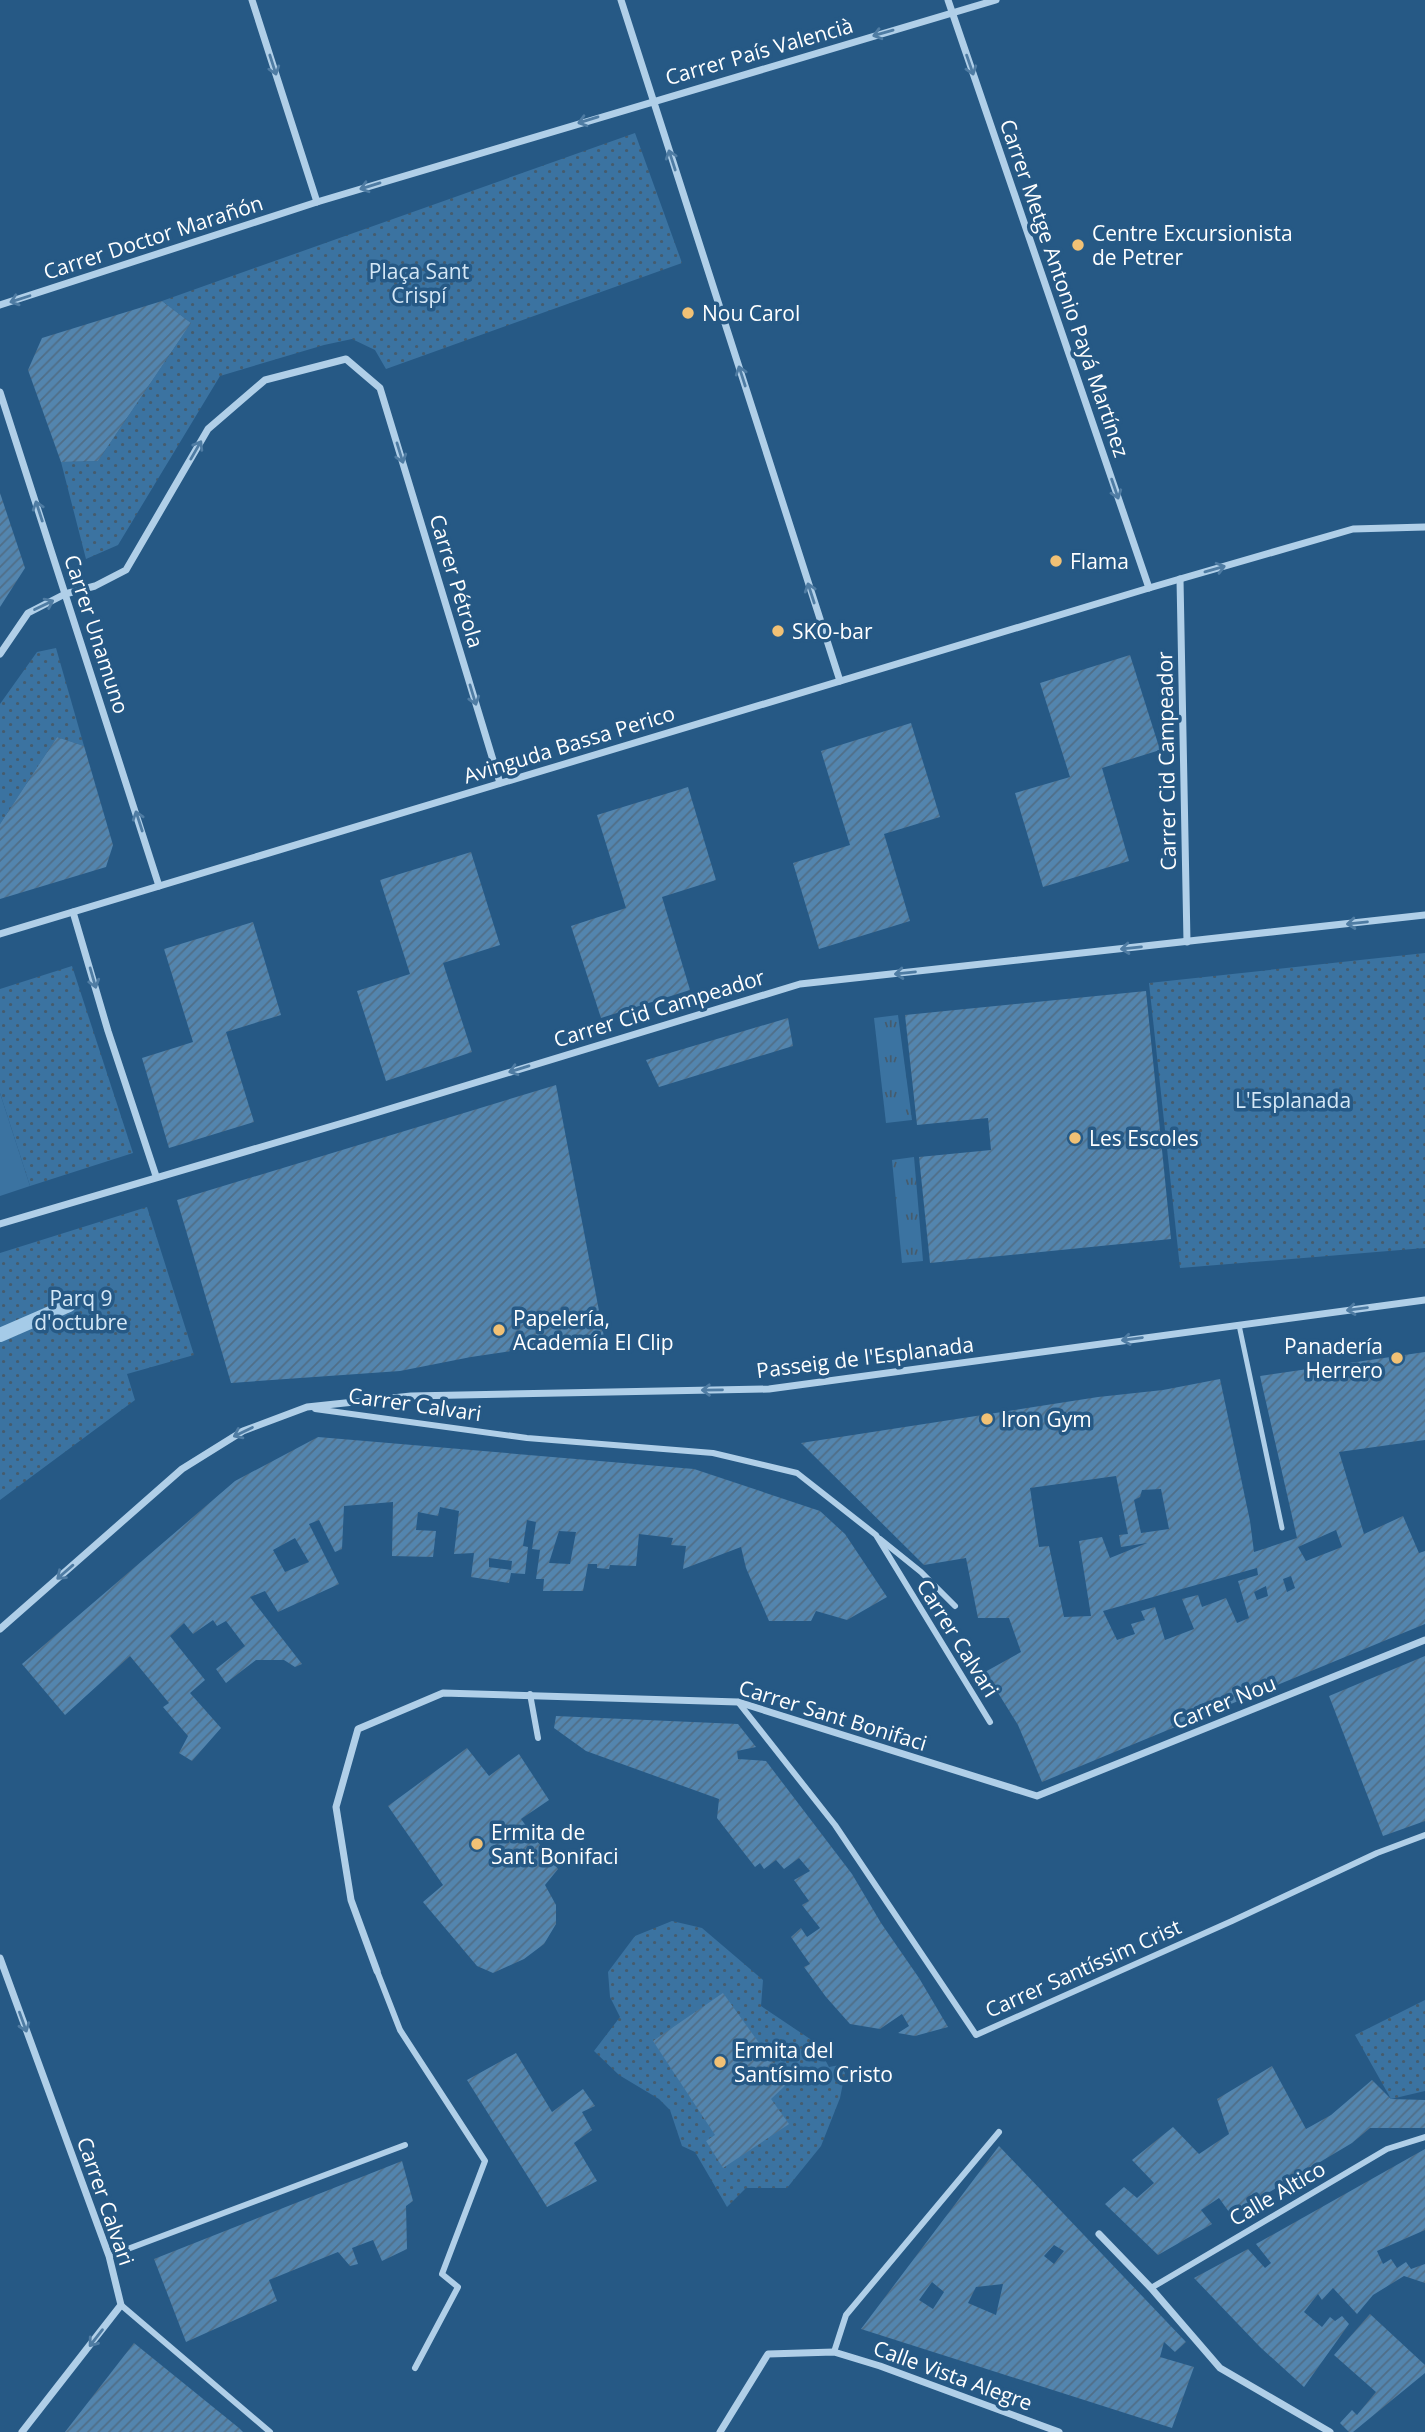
<svg xmlns="http://www.w3.org/2000/svg" width="1425" height="2432" font-family="'Open Sans',sans-serif">
	<style>
		.grass { fill: url(#grass-tufts) }
		.park { fill: url(#park-dots) }
		.pitch { fill: #3b73a1 }
		.lines { fill: none; stroke-linecap: round; stroke-linejoin: round }
		.stream { stroke: #a5cbe8; stroke-width: 14 }
		.building { fill: url(#building-hatch); fill-rule: evenodd }
		.service { stroke: #b0cfe8; stroke-width: 5 }
		.pedestrian { stroke: #b0cfe8; stroke-width: 6 }
		.minor { stroke: #b0cfe8; stroke-width: 7 }
		.oneway { stroke: #4f7ca3 }
		.poi-dot { fill: #f1c175; stroke: #265985; stroke-width: 2.5 }
		.labels { text-anchor: middle; dominant-baseline: central; stroke-width: 7; stroke-linejoin: round; paint-order: stroke }
		.street-label { font-size: 21px; fill: #fff; stroke: #265985 }
		.poi-label { font-size: 21px; fill: #fff; stroke: #265985; text-anchor: start }
		.park-label { font-size: 21px; fill: #d4e7f6; stroke: #265985 }
	</style>
	<defs>
		<pattern id="grass-tufts" width="24" height="20" patternUnits="userSpaceOnUse" patternTransform="scale(1.75)"><rect width="24" height="20" fill="#3b73a1"/><path d="M3 7l-1-3M5 7V3M7 7l1-3M15 17l-1-3M17 17v-4M19 17l1-3" fill="none" stroke="#455c6e"/></pattern>
		<pattern id="park-dots" width="8" height="8" patternUnits="userSpaceOnUse" patternTransform="scale(1.75)"><rect width="8" height="8" fill="#3b73a1"/><path d="M2 2h.1M6 6h.1" fill="none" stroke="#455c6e" stroke-width="1.8" stroke-linecap="round"/></pattern>
		<pattern id="building-hatch" width="6" height="6" patternUnits="userSpaceOnUse" patternTransform="scale(1.75)"><rect width="6" height="6" fill="#5385ae"/><path d="M-1 1l2-2M0 6l6-6M5 7l2-2" fill="none" stroke="#506e87"/></pattern>
	</defs>
	<rect width="100%" height="100%" fill="#265985"/>
	<g class="grass">
		<path d="M898,1015l14,105 -26,3 -12,-105z"/>
		<path d="M914,1157l9,104 -21,2 -10,-103z"/>
	</g>
	<g class="park">
		<path d="M635,133l47,130 -296,106 -11,-19 -23,-11 -28,6 -104,31 -102,169 -32,14 -25,-97 37,-1 93,-138 -29,-22z"/>
		<path d="M56,648l28,98 -27,-9 -57,87v-120l37,-52z"/>
		<path d="M1425,953v295l-245,20 -31,-285z"/>
		<path d="M72,966l61,187 -103,33 -30,-93v-104z"/>
		<path d="M147,1207l47,148 -67,19 8,26 -135,100v-247z"/>
		<path d="M672,1921l30,7 61,52 -2,26 55,37 13,24 11,-2 5,8 -5,25 -19,48 -34,42h-41l-19,19 -32,-55 -13,-6 -12,-36 -11,-11 -40,-24 -25,-24 26,-34 -10,-20 -2,-25 27,-36z"/>
		<path d="M1425,2000v91l-34,8 -36,-64z"/>
	</g>
	<path class="pitch" d="M0,1093l30,93 -30,10z"/>
	<g class="lines">
		<path class="stream" d="M0,1335l69,-30"/>
	</g>
	<g class="building">
		<path d="M162,301l29,22 -93,138 -37,1 -33,-92 14,-32z"/>
		<path d="M0,493l25,75 -25,39z"/>
		<path d="M1130,655l30,95 -58,18 27,93 -86,26 -28,-94 55,-16 -30,-94z"/>
		<path d="M911,723l29,94 -56,17 26,87 -91,28 -26,-86 57,-18 -29,-94z"/>
		<path d="M57,737l27,9 29,99 -7,22 -106,32v-75z"/>
		<path d="M688,787l28,93 -54,17 28,93 -89,28 -30,-92 55,-18 -29,-93z"/>
		<path d="M471,852l29,93 -57,18 29,89 -86,29 -29,-90 53,-17 -30,-94z"/>
		<path d="M253,922l28,93 -55,17 28,90 -85,26 -27,-90 51,-16 -29,-93z"/>
		<path d="M1146,991l25,248 -241,24 -11,-106 72,-7 -3,-32 -71,7 -12,-110z"/>
		<path d="M788,1018l5,28 -134,41 -13,-27z"/>
		<path d="M556,1085l48,252 -133,20 -71,14 -169,12 -54,-183z"/>
		<path d="M1425,1352v88l-86,12 25,82 39,-18 16,37 6,-2v73l-383,158 -24,-57 -33,-53 36,-20 -12,-34h-31l-12,-60 -42,7 -123,-122 297,-46 65,-7 57,-11 30,142 4,31 43,-14 -37,-162zM1116,1476l12,58 -9,1 2,12 26,-4 -37,15 -8,-21 -23,4 12,75 -27,1 -15,-71 -10,1 -9,-59zM1161,1489l8,40 -28,4 -7,-33 6,-3 2,-7zM1336,1530l6,17 -36,14 -8,-14zM1257,1568l1,7 -20,6 11,37 -12,5 -11,-25 -24,9 -4,-12 -16,4 12,30 -29,11 -10,-33 -14,4 4,9 -14,4 4,10 -18,6 -14,-29zM1291,1576l4,12 -8,4 -4,-13zM1266,1586l2,10 -11,4 -3,-8z"/>
		<path d="M318,1437l376,32 126,42 25,23 42,63 -40,23 -31,-9 -5,10h-42l-23,-53 -5,-21 -58,22 3,-23 -15,-1 2,-7 -34,-4 -3,32 -26,-1 -1,4 -12,-1v-4h-9l-5,27h-40l1,-12h-8l4,-29 -8,-1 4,-27 -9,-2 -4,26 5,1 -3,27 -14,-1 -2,10 -38,-6 3,-24 -20,1 5,-43 -19,-4 -2,9 -20,-4 -2,18 20,1 -3,26 -41,-1 1,-54 -49,4 -2,43 -7,3 -16,-32 -10,4 30,60 -61,28 -13,-21 -15,6 52,67 -7,3 -11,-7h-28l-30,23 -10,-14 29,-23 -19,-25 -9,5 -4,-6 -20,14 -9,-11 -14,13 35,44 -15,13 31,35 -29,33 -13,-8 9,-17 -25,-29 6,-4 -39,-47 -65,59 -43,-51 213,-183zM559,1531l17,1 -6,32 -21,-1zM295,1538l14,24 -24,10 -12,-22zM489,1558l23,3 -1,9 -22,-3z"/>
		<path d="M1425,1656v165l-42,15 -54,-140z"/>
		<path d="M556,1716l182,8 18,23 -19,4 1,8 28,2 86,113 29,49 38,55 29,49 -33,9 -17,-3 11,-7 -7,-12 -22,15 -30,-5 -24,-27 -22,-30 6,-3 -19,-27 10,-9 6,9 13,-9 -18,-23 7,-4 -15,-21 16,-9 -11,-13 -15,11 -8,-9 -12,9 -4,-6 -5,4 -38,-49 2,-19 -133,-48 -32,-23z"/>
		<path d="M467,1748l22,28 30,-22 30,46 -28,19 37,50 -13,16 11,20v19l-12,20 -20,15 -31,14 -16,-7 -54,-64 20,-17 -55,-79z"/>
		<path d="M723,1993l65,90 -17,16 18,25 -66,44 -17,-27 9,-6 -62,-94z"/>
		<path d="M516,2053l36,59 31,-23 12,17 -13,6 10,18 -18,13 23,38 -50,26 -80,-127z"/>
		<path d="M1272,2066l34,63 25,-14 41,-35 19,19 34,1v28h-55l-18,15 -106,63 -17,6 -10,-14 -18,12 11,14 -54,31 -53,-51 19,-17 13,11 17,-15 -22,-23 41,-33 26,27 30,-20 -12,-35z"/>
		<path d="M999,2146l187,196 -11,10 -11,-10 -4,15 34,10 -22,61 -311,-99zM1054,2245l10,6 -10,13 -10,-8zM932,2282l12,10 -11,17 -14,-9zM1003,2284l-7,31 -28,-12 8,-16z"/>
		<path d="M1425,2149v81l-48,21 6,13 8,-5 6,9 9,-6 5,7 14,-5v19l-21,-7 -31,19 -16,19 -24,-26 -11,12 -4,-6 -14,18 18,15 8,-10 5,4 7,-5 7,8 -45,63 -44,-40 -66,-69 54,-29 17,19 6,-5 -15,-19z"/>
		<path d="M402,2161l11,40 -7,5 1,43 -25,12 -9,-21 -21,8 6,16 -8,2 -12,-14 -69,28 8,21 -91,41 -32,-83z"/>
		<path d="M1370,2314l55,51v8l-72,59h-4l-9,-9 12,-13 5,5 19,-23 -42,-37z"/>
		<path d="M134,2343l105,85 4,4h-178z"/>
	</g>
	<g class="lines">
		<path class="service" d="M1239,1325l43,203"/>
		<g class="pedestrian">
			<path d="M315,1409l212,29 186,15 84,20 79,62 114,187"/>
			<path d="M880,1539l41,33 34,34"/>
			<path d="M530,1694l8,44"/>
			<path d="M738,1702l97,123 141,210 256,-114 145,-68 48,-18"/>
			<path d="M377,1971l23,59 85,131 -43,113 16,13 -43,81"/>
			<path d="M109,2256l296,-111"/>
			<path d="M1151,2288l236,-139 38,-12"/>
			<path d="M121,2305l149,127"/>
			<path d="M834,2352l12,-37 153,-183"/>
		</g>
		<g class="minor">
			<path d="M252,0l65,202"/>
			<path d="M621,0l219,681"/>
			<path d="M948,0l201,588"/>
			<path d="M0,305l317,-103 679,-202"/>
			<path d="M0,392l159,494"/>
			<path d="M1180,579l7,363"/>
			<path d="M0,654l28,-41 37,-19 30,-8 31,-16 82,-141 57,-49 81,-21 34,29 120,395"/>
			<path d="M73,912l35,119 48,145"/>
			<path d="M0,934l1149,-346 204,-59 72,-2"/>
			<path d="M0,1224l356,-105 444,-135 625,-69"/>
			<path d="M0,1629l182,-160 61,-38 64,-24 104,-11 358,-7 656,-89"/>
			<path d="M0,1958l109,298 12,49 -99,127"/>
			<path d="M377,1971l-26,-71 -15,-93 22,-78 85,-36 295,9 299,94 388,-156"/>
			<path d="M1099,2234l52,54 69,80 110,64"/>
			<path d="M720,2432l48,-78 66,-2 46,14 179,66"/>
		</g>
	</g>
	<defs><path id="oneway-shaft" d="M-6 0H5M1.5-3L5.5 0L1.5 3" fill="none" stroke-width="1.6" stroke-linecap="round" stroke-linejoin="round" transform="scale(1.75)"/></defs>
	<g class="oneway">
		<use href="#oneway-shaft" transform="translate(883 33) rotate(164)"/>
		<use href="#oneway-shaft" transform="translate(273 65) rotate(72)"/>
		<use href="#oneway-shaft" transform="translate(970 65) rotate(71)"/>
		<use href="#oneway-shaft" transform="translate(588 120) rotate(163)"/>
		<use href="#oneway-shaft" transform="translate(672 160) rotate(-108)"/>
		<use href="#oneway-shaft" transform="translate(370 186) rotate(163)"/>
		<use href="#oneway-shaft" transform="translate(20 299) rotate(162)"/>
		<use href="#oneway-shaft" transform="translate(742 376) rotate(-108)"/>
		<use href="#oneway-shaft" transform="translate(196 450) rotate(-60)"/>
		<use href="#oneway-shaft" transform="translate(400 453) rotate(73)"/>
		<use href="#oneway-shaft" transform="translate(1115 489) rotate(71)"/>
		<use href="#oneway-shaft" transform="translate(39 511) rotate(-108)"/>
		<use href="#oneway-shaft" transform="translate(1215 569) rotate(-16)"/>
		<use href="#oneway-shaft" transform="translate(811 593) rotate(-108)"/>
		<use href="#oneway-shaft" transform="translate(44 605) rotate(-26)"/>
		<use href="#oneway-shaft" transform="translate(473 695) rotate(73)"/>
		<use href="#oneway-shaft" transform="translate(139 821) rotate(-108)"/>
		<use href="#oneway-shaft" transform="translate(1357 923) rotate(174)"/>
		<use href="#oneway-shaft" transform="translate(1131 948) rotate(174)"/>
		<use href="#oneway-shaft" transform="translate(905 973) rotate(174)"/>
		<use href="#oneway-shaft" transform="translate(93 978) rotate(74)"/>
		<use href="#oneway-shaft" transform="translate(519 1069) rotate(163)"/>
		<use href="#oneway-shaft" transform="translate(1357 1309) rotate(173)"/>
		<use href="#oneway-shaft" transform="translate(1132 1339) rotate(172)"/>
		<use href="#oneway-shaft" transform="translate(712 1390) rotate(179)"/>
		<use href="#oneway-shaft" transform="translate(243 1432) rotate(154)"/>
		<use href="#oneway-shaft" transform="translate(65 1572) rotate(139)"/>
		<use href="#oneway-shaft" transform="translate(23 2022) rotate(70)"/>
		<use href="#oneway-shaft" transform="translate(96 2338) rotate(128)"/>
	</g>
	<g class="poi-dot">
		<circle cx="1078" cy="245" r="7"/>
		<circle cx="688" cy="313" r="7"/>
		<circle cx="1056" cy="561" r="7"/>
		<circle cx="778" cy="631" r="7"/>
		<circle cx="1075" cy="1138" r="7"/>
		<circle cx="499" cy="1330" r="7"/>
		<circle cx="1397" cy="1358" r="7"/>
		<circle cx="987" cy="1419" r="7"/>
		<circle cx="477" cy="1844" r="7"/>
		<circle cx="720" cy="2062" r="7"/>
	</g>
	<g class="labels">
		<g class="street-label">
			<text transform="translate(759 51) rotate(-16)">Carrer País Valencià</text>
			<text transform="translate(153 237) rotate(-18)">Carrer Doctor Marañón</text>
			<text transform="translate(1065 288) rotate(71)">Carrer Metge Antonio Payá Martínez</text>
			<text transform="translate(457 581) rotate(73)">Carrer Pétrola</text>
			<text transform="translate(97 634) rotate(72)">Carrer Unamuno</text>
			<text transform="translate(569 744) rotate(-17)">Avinguda Bassa Perico</text>
			<text transform="translate(1166 761) rotate(-91)">Carrer Cid Campeador</text>
			<text transform="translate(659 1008) rotate(-17)">Carrer Cid Campeador</text>
			<text transform="translate(865 1357) rotate(-7)">Passeig de l'Esplanada</text>
			<text transform="translate(415 1404) rotate(8)">Carrer Calvari</text>
			<text transform="translate(958 1638) rotate(58)">Carrer Calvari</text>
			<text transform="translate(1224 1702) rotate(-22)">Carrer Nou</text>
			<text transform="translate(833 1715) rotate(17)">Carrer Sant Bonifaci</text>
			<text transform="translate(1083 1968) rotate(-24)">Carrer Santíssim Crist</text>
			<text transform="translate(1277 2193) rotate(-30)">Calle Altico</text>
			<text transform="translate(106 2201) rotate(71)">Carrer Calvari</text>
			<text transform="translate(953 2375) rotate(20)">Calle Vista Alegre</text>
		</g>
		<g class="poi-label">
			<text x="1092" y="233">Centre Excursionista<tspan x="1092" dy="24">de Petrer</tspan></text>
			<text x="702" y="313">Nou Carol</text>
			<text x="1070" y="561">Flama</text>
			<text x="792" y="631">SKO-bar</text>
			<text x="1089" y="1138">Les Escoles</text>
			<text x="513" y="1318">Papelería,<tspan x="513" dy="24">Academía El Clip</tspan></text>
			<text x="1383" y="1346" text-anchor="end">Panadería<tspan x="1383" dy="24">Herrero</tspan></text>
			<text x="1001" y="1419">Iron Gym</text>
			<text x="491" y="1832">Ermita de<tspan x="491" dy="24">Sant Bonifaci</tspan></text>
			<text x="734" y="2050">Ermita del<tspan x="734" dy="24">Santísimo Cristo</tspan></text>
		</g>
		<g class="park-label">
			<text x="419" y="271">Plaça Sant<tspan x="419" dy="24">Crispí</tspan></text>
			<text x="1293" y="1100">L'Esplanada</text>
			<text x="81" y="1298">Parq 9<tspan x="81" dy="24">d'octubre</tspan></text>
		</g>
	</g>
</svg>
